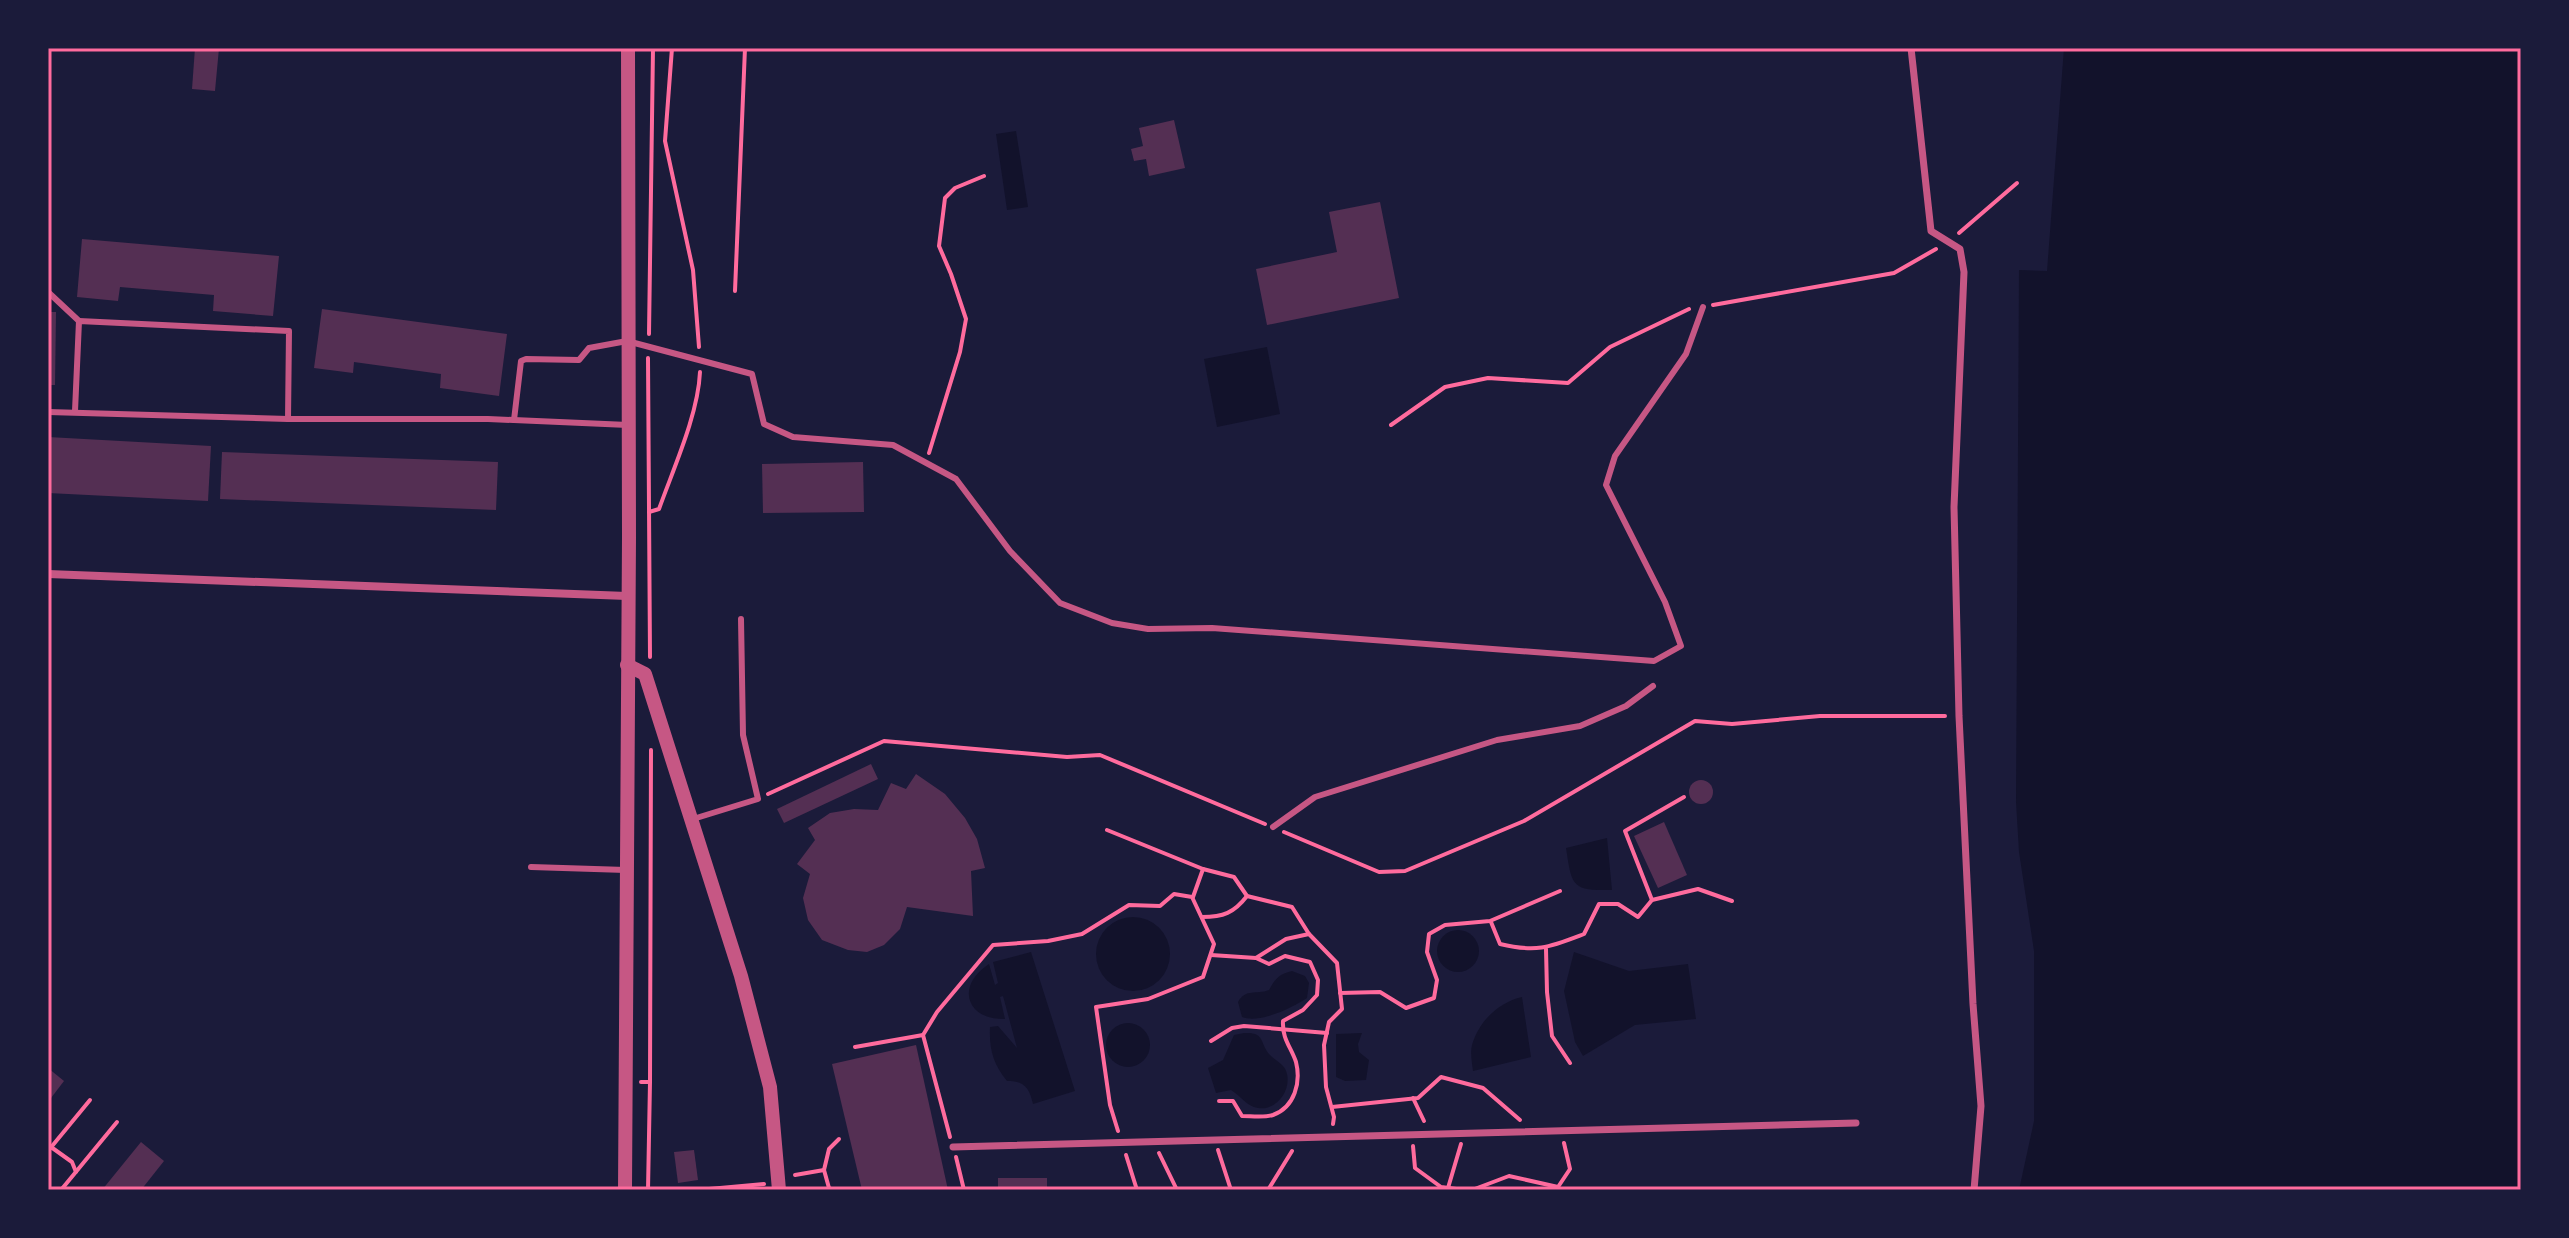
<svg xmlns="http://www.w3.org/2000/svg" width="2569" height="1238" font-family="'Noto Sans',sans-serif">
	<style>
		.water { fill: #12122b }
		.building { fill: #542f53 }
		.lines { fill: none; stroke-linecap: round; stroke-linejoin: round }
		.path { stroke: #ff6b9d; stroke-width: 4 }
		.service { stroke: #c65784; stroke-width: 6 }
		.pedestrian { stroke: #c65784; stroke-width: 7 }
		.minor { stroke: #c65784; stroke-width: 8 }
		.tertiary { stroke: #c65784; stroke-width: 14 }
		.neatline { fill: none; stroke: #ff6b9d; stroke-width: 3 }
	</style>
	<rect width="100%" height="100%" fill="#1b1b3a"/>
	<g class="water">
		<path d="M2064,48h457v1142h-502l15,-69v-170l-15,-99 -3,-50 3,-532 28,1z"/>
		<path d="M1016,131l12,76 -21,3 -11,-76z"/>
		<path d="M1267,347l13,67 -63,13 -13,-68z"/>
		<path d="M1607,838l5,52c-41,1 -40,-4 -46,-42z"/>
		<circle cx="1133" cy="954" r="37"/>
		<circle cx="1458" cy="951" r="21"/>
		<path d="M1031,952l44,139 -42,13c-4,-17 -9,-23 -26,-23 -14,-17 -18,-32 -17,-54l8,-1 19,22 -14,-52 -3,1 5,22c-40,1 -49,-34 -16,-55l6,21 3,-2 -5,-21z"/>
		<path d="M1574,952l55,19 59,-7 8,55 -61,6 -52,31 -8,-14 -11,-51z"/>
		<path d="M1292,971l13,5 4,7 -2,15c-15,10 -48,26 -65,19l-4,-15c8,-14 18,-7 31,-12 6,-11 10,-16 23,-19z"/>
		<path d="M1522,997l9,60 -58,14c-1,-8 -3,-19 -1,-26 7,-24 27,-43 50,-48z"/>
		<circle cx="1128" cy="1045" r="22"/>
		<path d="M1244,1033c22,-1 15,10 26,22 7,7 15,9 17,19 4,17 -11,37 -29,34 -12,-2 -17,-12 -27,-18l-15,3 -8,-25 15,-8 11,-25z"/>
		<path d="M1362,1033l-4,11 1,8 10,8 -3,20 -21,1 -9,-4v-43z"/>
	</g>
	<g class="building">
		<path d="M195,48h24l-4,43 -23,-2z"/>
		<path d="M1174,120l11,48 -36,8 -3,-17 -12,2 -3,-12 12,-3 -4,-18z"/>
		<path d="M1380,202l19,96 -132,27 -11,-56 81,-17 -8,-40z"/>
		<path d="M82,239l197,17 -6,60 -60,-5 1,-16 -94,-8 -2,14 -41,-4z"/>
		<path d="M322,309l185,25 -8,62 -59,-8 1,-14 -87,-12 -1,11 -39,-5z"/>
		<path d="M48,312h8l-1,73h-7z"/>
		<path d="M48,437l163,9 -3,55 -160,-8z"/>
		<path d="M222,452l276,10 -2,48 -276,-11z"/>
		<path d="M863,462l1,50 -101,1 -1,-49z"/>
		<path d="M871,764l7,15 -94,44 -7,-14z"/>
		<path d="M916,774l29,20 20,24 12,21 8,29 -14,3 2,45 -66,-9 -7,22 -16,16 -17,7 -19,-2 -26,-10 -14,-20 -5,-22 7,-24 -13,-10 18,-24 -7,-12 22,-15 24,-4 24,1 13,-27 15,6z"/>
		<circle cx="1701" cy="792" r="12"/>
		<path d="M1664,822l23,53 -29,13 -24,-52z"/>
		<path d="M916,1045l32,145h-86l-30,-126z"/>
		<path d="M48,1068l16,13 -16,21z"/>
		<path d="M141,1142l23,19 -23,29h-39z"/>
		<path d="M694,1150l4,30 -20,3 -4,-31z"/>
		<rect x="998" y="1178" width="49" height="12"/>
	</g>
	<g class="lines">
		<g class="path">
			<path d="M672,48l-7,93 28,129 6,77"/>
			<path d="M1959,233l58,-50"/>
			<path d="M735,291l10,-243"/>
			<path d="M1713,305l181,-32 42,-24"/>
			<path d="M649,334l4,-286"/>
			<path d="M648,358l2,299"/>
			<path d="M1391,425l54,-38 43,-9 80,5 42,-36 79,-38"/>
			<path d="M929,453l31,-101 6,-33 -15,-45 -12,-28 6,-48 10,-10 29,-12"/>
			<path d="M649,512l10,-3c15,-42 39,-94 41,-137"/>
			<path d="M768,794l116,-53 183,16 33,-2 165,69"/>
			<path d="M1107,830l96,39 31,8 13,19 45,11 17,27 28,29 5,46 -13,13 -5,23 2,42 8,30 -1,7"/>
			<path d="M1284,832l95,40 26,-1 119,-50 171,-100 37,3 88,-8h125"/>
			<path d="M1193,897l10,-28"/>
			<path d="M1652,900l-27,-69 59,-34"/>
			<path d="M1202,917c21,0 32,-4 45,-21"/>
			<path d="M1491,922l9,22c37,9 50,3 84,-10l15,-30h19l20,13 14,-17 46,-11 34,12"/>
			<path d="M1546,949l1,43 5,44 18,27"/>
			<path d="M1211,955l45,3 30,-19 23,-5"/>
			<path d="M1340,993l40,-1 26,16 28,-10 3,-18 -10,-28 2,-18 16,-9 45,-4 70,-30"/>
			<path d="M923,1035l27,102"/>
			<path d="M1211,1041l21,-13 12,-2 83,7"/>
			<path d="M855,1047l68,-12 14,-23 56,-67 55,-4 34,-7 47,-29 31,1 14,-12 18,3 22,47 -11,33 -55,22 -52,8 14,98 8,26"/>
			<path d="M641,1082h9l-2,108"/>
			<path d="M650,1082l1,-332"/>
			<path d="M1413,1098l11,23"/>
			<path d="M1219,1101h14l9,15c9,0 22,2 31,-1 22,-8 28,-33 23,-53 -5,-15 -14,-23 -13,-41l20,-11 14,-15 1,-15 -8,-18 -25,-6 -16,8 -13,-6"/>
			<path d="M1332,1107l86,-9 23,-21 42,11 37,32"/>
			<path d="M1413,1146l2,22 26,19 23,3"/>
			<path d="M51,1147l21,15 4,10"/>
			<path d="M1218,1150l13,40"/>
			<path d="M48,1151l42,-51"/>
			<path d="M1159,1153l18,37"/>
			<path d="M1126,1155l11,35"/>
			<path d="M956,1157l8,33"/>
			<path d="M824,1170l5,18 5,2"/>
			<path d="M795,1175l29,-5 5,-21 10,-10"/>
			<path d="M1448,1188l13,-44"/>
			<path d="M61,1190l56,-68"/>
			<path d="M698,1190l66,-6"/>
			<path d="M1268,1190l24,-39"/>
			<path d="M1472,1190l37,-14 49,11 12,-18 -6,-26"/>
		</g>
		<g class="service">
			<path d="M48,292l31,29"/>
			<path d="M75,411l4,-90 210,10 -1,88"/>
			<path d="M48,412l240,7h200l140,6"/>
			<path d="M514,420l7,-59 5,-2 53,1 10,-12 38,-7 125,33 12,50 29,13 100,8 63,34 54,72 50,52 52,20 36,6 64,-1 442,33 27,-15 -16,-44 -59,-117 9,-29 71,-102 17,-47"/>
			<path d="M693,819l65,-20 -15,-64 -2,-116"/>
			<path d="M1273,827l42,-30 182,-57 83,-14 46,-20 27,-20"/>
			<path d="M531,867l95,3"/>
		</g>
		<g class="pedestrian">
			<path d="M1911,48l20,183 29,18 4,23 -10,235 5,209 14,288 8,102 -7,84"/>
			<path d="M953,1147l903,-24"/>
		</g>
		<path class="minor" d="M48,574l579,22"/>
		<g class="tertiary">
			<path d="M627,665l18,9 96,302 29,111 9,103"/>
			<path d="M625,1190l4,-653 -1,-489"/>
		</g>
	</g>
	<rect width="2569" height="1238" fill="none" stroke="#1b1b3a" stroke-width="100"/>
	<rect x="50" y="50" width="2469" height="1138" class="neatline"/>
</svg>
